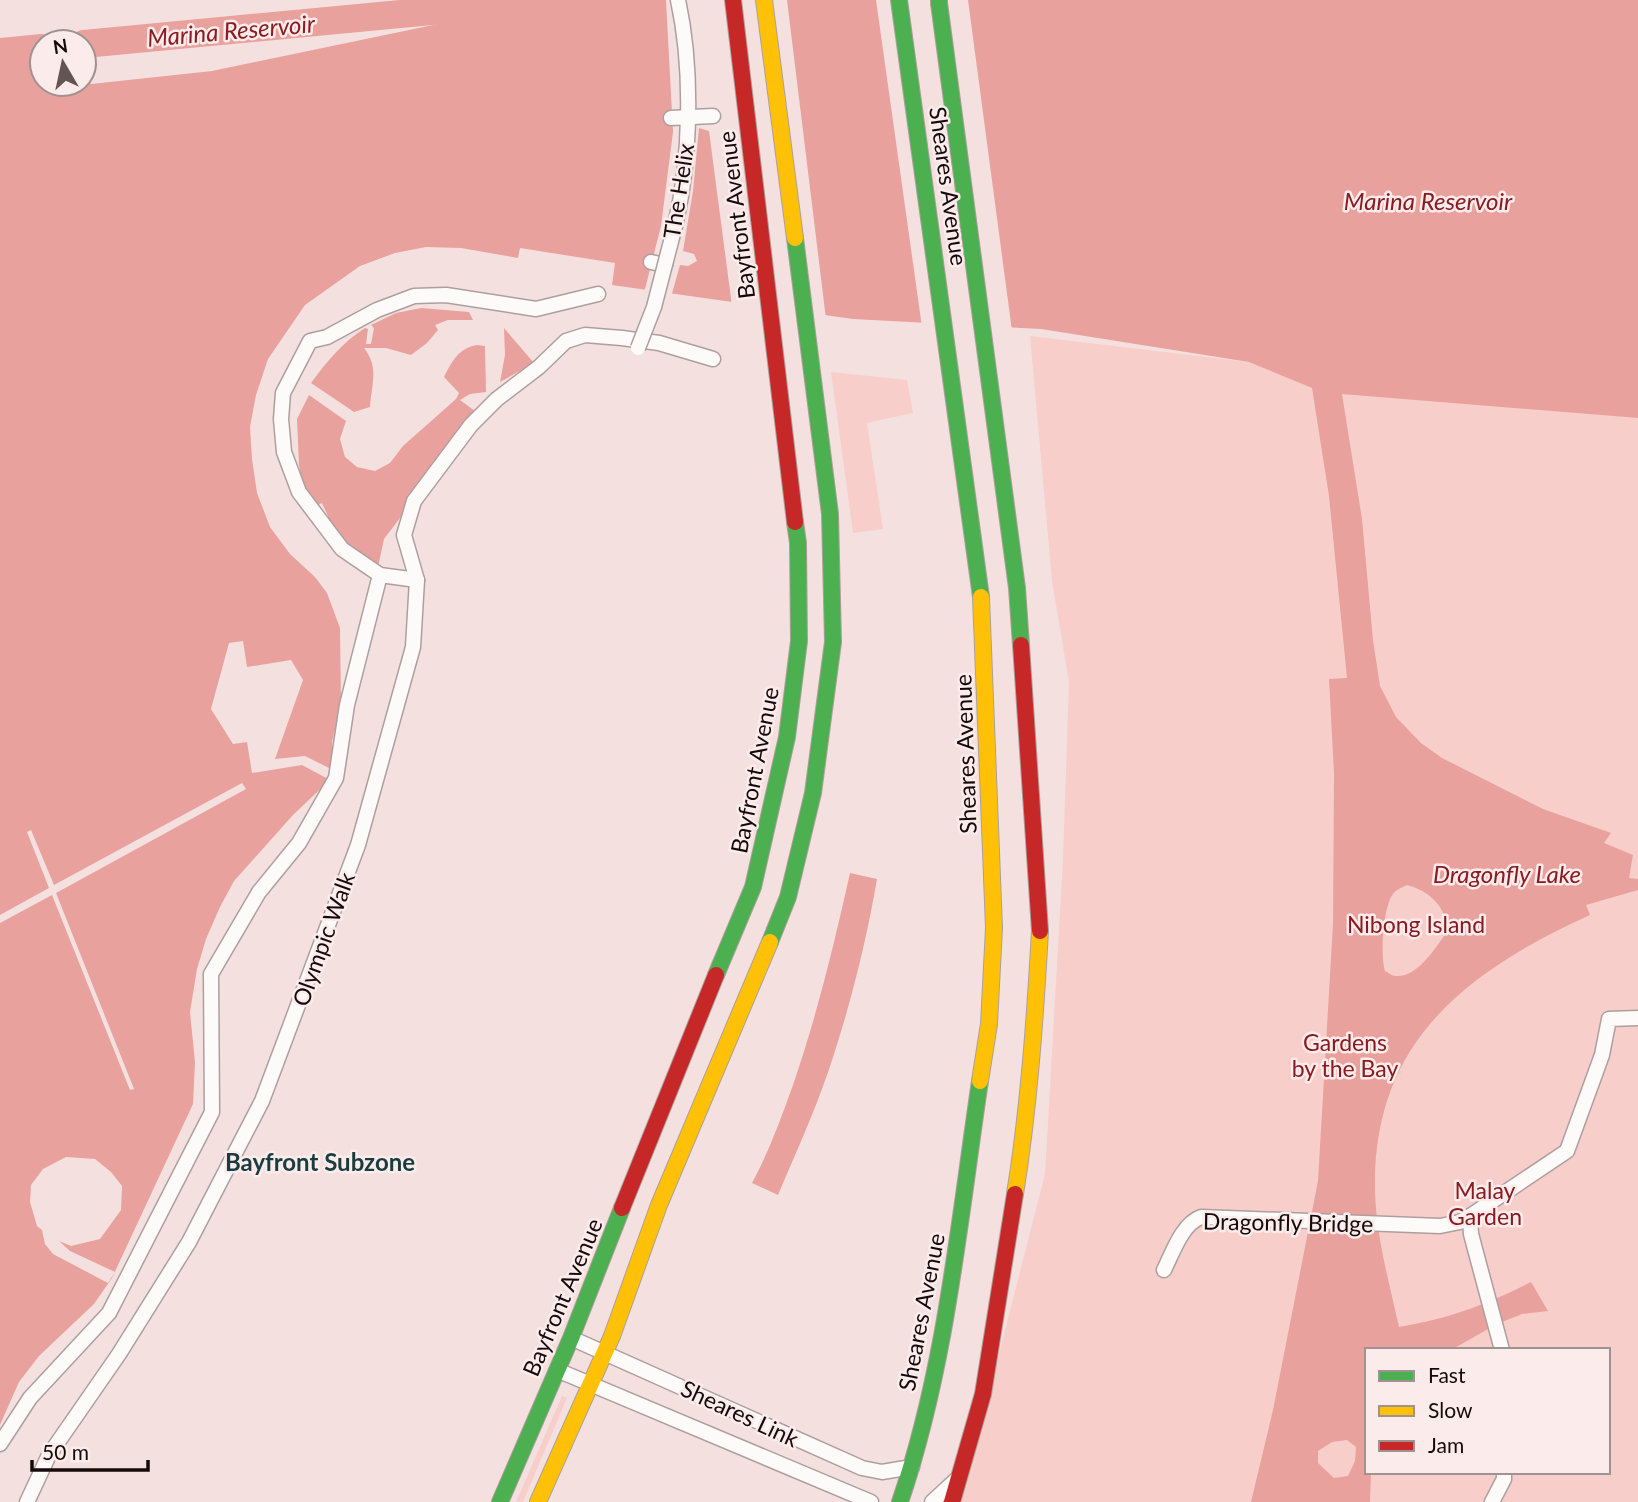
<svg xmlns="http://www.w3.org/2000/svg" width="1638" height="1502" font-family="Lato,sans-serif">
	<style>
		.green { fill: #f8ceca; fill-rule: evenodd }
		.water { fill: #e9a19d; fill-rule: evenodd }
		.pier { fill: #f4e1df }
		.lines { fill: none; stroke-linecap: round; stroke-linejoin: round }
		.river { stroke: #e9a19d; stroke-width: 28 }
		.street-casing { stroke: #ad9f9e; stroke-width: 17 }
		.fast-casing { stroke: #ad9f9e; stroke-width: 18 }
		.slow-casing { stroke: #ad9f9e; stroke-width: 18 }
		.jam-casing { stroke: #ad9f9e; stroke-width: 18 }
		.street { stroke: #fdfafa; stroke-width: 14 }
		.fast { stroke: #4caf50; stroke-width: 16 }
		.slow { stroke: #ffc107; stroke-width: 16 }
		.jam { stroke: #c62828; stroke-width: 16 }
		.street-bridge-casing { stroke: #ad9f9e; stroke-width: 17; stroke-linecap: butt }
		.street-bridge { stroke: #fdfafa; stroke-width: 14 }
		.labels { text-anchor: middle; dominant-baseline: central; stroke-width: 5; stroke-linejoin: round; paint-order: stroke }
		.street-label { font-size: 23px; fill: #140a09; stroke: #fbeceb }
		.park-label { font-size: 23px; fill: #891a20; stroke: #fbeceb }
		.water-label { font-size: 24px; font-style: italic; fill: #8a1b21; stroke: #fbeceb }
		.neighbourhood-label { font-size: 24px; font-weight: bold; fill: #193c3f; stroke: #fbeceb }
	</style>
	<rect width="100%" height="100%" fill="#f4e1df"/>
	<g class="green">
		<path d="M1030,336l219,26 63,26 30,5 296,25v1084h-677l84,-328 18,-315 6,-177 -17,-101zM1367,1350h241v122h-241z"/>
		<path d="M831,372l76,8 6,33 -46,10 16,106 -30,4z"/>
		<path d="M562,1396l5,2 -44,104h-7z"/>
	</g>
	<g class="water">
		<path d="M553,0h1085v418l-296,-24 20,125 11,121 7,46 16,31 25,26 21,15 101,51 68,24 -7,10 29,12 -4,23 9,1v11l-52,15 4,10c-123,56 -218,127 -215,275 1,46 14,92 24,137 52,-9 86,-22 132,-45l17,29 -26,3 -25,10 -46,26h-84v122h4l-1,30h-119l22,-92 45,-229 15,-257 1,-151 -5,-94 18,-1 -18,-182 -17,-108 -63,-26 -208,-33 -188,-10 -241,-34 3,-22 -95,-15 -2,10 -57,-10 -35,-1 -31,6 -35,13 -55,39 -37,54 -12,36 -6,32 2,32 5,34 13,34 20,27 25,23 12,16 13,35 1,76 -9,38 1,35 -40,38 -59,66 -14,26 -14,32 -9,30 -7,43 5,50 -2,42 -81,174 -18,26 -55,52 -20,26 -19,43v-1379l42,17v21h42v-3l7,3 121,-13zM1407,885c23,6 39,22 41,46 -12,15 -30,47 -52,45 -4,0 -7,-3 -11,-5 -5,-15 -2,-64 8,-77 2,-4 10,-7 14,-9zM1347,1440l9,7 -1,14 -7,15 -14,2 -16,-15v-12l14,-9z"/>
		<path d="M421,308l48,4 4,8h-25l-13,5 3,5 -11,13 -16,12 -25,-7h-22c15,19 8,34 6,59l-16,5 -43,-29c16,-22 31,-40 54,-55l3,1 -2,15h5l3,-16 -3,-3 25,-12z"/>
		<path d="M504,328l30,35 -34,19 5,-27z"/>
		<path d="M477,345l8,1 1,46 -16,2 -10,6 19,14 -95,125 -6,28 -28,-15 -29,-31 7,-5 -6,-13 -4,2 3,9 -18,-28 -4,-21 -2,-46 12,-24 37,26 -6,18 5,18 12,10 18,4 15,-8 13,-17 53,-47 3,-6 -15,-16c8,-16 15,-29 33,-32z"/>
		<path d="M850,873l27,6c-10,58 -24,116 -42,172 -15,49 -37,97 -57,144l-26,-12c17,-31 29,-65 41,-98 24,-70 41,-140 57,-212z"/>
	</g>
	<g class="pier">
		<path d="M666,0h121l39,319 -94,-13 -23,-175 -10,-3 -6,63 -10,60 11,3 3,7 -9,5 -8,-1 -9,32 -27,-4 17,-67 12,-94z"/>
		<path d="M876,0h92l44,331 -90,-4z"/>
		<path d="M243,641l4,26 44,-7 12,20 -28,79 30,-3 28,14 -3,10 -28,-15 -50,8 -5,-31 -14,2 -22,-35 18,-66z"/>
		<path d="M242,783l4,6 -190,104 78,196 -4,1 -78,-195 -52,28v-8l49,-27 -22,-56 4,-2 23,55z"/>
		<path d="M66,1157l29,2 16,13 11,14 -1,24 -21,29 -29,7 -12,-5 11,10 45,21 -7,11 -55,-29 -8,-10 -3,-14 -5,-4 -7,-24 1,-17 12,-16z"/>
	</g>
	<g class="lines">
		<g class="river">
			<path d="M84,44l390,-37h81"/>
			<path d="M0,52l42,-4"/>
		</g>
		<g class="street-casing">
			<g id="street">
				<path d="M671,118l42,-2"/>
				<path d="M675,226c16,-68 18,-157 3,-226"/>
				<path d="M651,262l14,3"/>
				<path d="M417,580l-37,-5 -38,-26 -43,-57 -15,-40 -3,-33 2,-26 27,-52 17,-4 50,-27 37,-14 32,-1 90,14 62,-15"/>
				<path d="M1164,1270c9,-18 18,-46 37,-53l239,9 20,-4 10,-6"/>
				<path d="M571,1338l291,130 20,4 30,-5"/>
				<path d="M1502,1350l-31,-116 -1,-18 97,-65 35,-96 7,-36 29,-1"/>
				<path d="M557,1370l314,132"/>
				<path d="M0,1444l30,-46 79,-85 103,-201 -1,-138 48,-82 40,-49 37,-65 11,-73 33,-130"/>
				<path d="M27,1502l22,-47 70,-101 70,-112 73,-141 96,-256 55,-198 4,-67 -13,-45 10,-34 57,-76 26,-26 42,-32 27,-26 19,-6 37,3 37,5 54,16"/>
				<path d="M932,1502l25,-23"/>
				<path d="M1492,1502l12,-23v-7"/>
			</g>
		</g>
		<g class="fast-casing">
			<g id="fast">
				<path d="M899,0l82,597"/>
				<path d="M939,0v3"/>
				<path d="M939,3l78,585 4,57"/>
				<path d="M770,942l18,-45 25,-104 20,-151 -3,-128 -35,-276"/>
				<path d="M716,975l37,-88 34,-150 12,-96 -1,-98 -3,-21"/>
				<path d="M500,1502l71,-164 51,-130"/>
				<path d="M900,1502c46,-135 59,-280 80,-421"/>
			</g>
		</g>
		<g class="slow-casing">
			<g id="slow">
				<path d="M764,0l31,238"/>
				<path d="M980,1081l9,-57 5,-96 -13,-331"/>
				<path d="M1015,1194c14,-87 20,-175 25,-263"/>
				<path d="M538,1502l74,-166 47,-131 111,-263"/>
			</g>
		</g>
		<g class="jam-casing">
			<g id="jam">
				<path d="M733,0l62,522"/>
				<path d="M1021,645l19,286"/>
				<path d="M622,1208l94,-233"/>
				<path d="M952,1502l31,-108 32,-200"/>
			</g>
		</g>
		<use href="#street" class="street"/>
		<use href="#fast" class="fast"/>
		<use href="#slow" class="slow"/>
		<use href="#jam" class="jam"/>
		<g class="street-bridge-casing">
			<path id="street-bridge" d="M638,348l16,-41 21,-81"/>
		</g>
		<use href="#street-bridge" class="street-bridge"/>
	</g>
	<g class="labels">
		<g class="street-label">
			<text transform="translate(949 186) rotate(82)">Sheares Avenue</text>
			<text transform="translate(678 191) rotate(-81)">The Helix</text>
			<text transform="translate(736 215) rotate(-97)">Bayfront Avenue</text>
			<text transform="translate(965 754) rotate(-92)">Sheares Avenue</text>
			<text transform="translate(754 770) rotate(-79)">Bayfront Avenue</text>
			<text transform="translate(323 939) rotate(-70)">Olympic Walk</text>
			<text transform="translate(1288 1222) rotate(1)">Dragonfly Bridge</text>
			<text transform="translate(562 1297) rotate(-67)">Bayfront Avenue</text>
			<text transform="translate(921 1312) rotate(-79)">Sheares Avenue</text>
			<text transform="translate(740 1413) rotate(25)">Sheares Link</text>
		</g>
		<g class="park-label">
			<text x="1416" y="924">Nibong Island</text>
			<text x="1345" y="1042">Gardens<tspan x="1345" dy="26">by the Bay</tspan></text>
			<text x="1485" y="1190">Malay<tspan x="1485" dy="26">Garden</tspan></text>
		</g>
		<g class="water-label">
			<text transform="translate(231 30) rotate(-5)">Marina Reservoir</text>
			<text x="1428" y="200">Marina Reservoir</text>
			<text x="1507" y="873">Dragonfly Lake</text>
		</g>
		<g class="neighbourhood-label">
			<text x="320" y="1161">Bayfront Subzone</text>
		</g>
	</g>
	<rect x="1365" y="1348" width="245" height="126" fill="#fbeceb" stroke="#9f9291" stroke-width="2"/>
	<rect x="1379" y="1371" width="35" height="10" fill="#4caf50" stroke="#9f9291" stroke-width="2"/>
	<text x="1428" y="1383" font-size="21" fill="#140a09">Fast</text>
	<rect x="1379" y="1406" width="35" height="10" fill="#ffc107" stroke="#9f9291" stroke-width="2"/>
	<text x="1428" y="1418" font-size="21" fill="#140a09">Slow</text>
	<rect x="1379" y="1441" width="35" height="10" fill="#c62828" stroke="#9f9291" stroke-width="2"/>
	<text x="1428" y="1453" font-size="21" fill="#140a09">Jam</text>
	<g transform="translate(63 63) rotate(351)"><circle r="33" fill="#fbeceb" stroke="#9f9291" stroke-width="2"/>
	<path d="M0-5L12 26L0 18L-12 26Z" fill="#625554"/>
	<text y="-10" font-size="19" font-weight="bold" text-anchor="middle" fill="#140a09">N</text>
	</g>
	<path d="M32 1460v10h116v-10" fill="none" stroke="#140a09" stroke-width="3.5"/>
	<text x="42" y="1460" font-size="21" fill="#140a09" stroke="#fbeceb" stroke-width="5" paint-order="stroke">50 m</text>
</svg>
